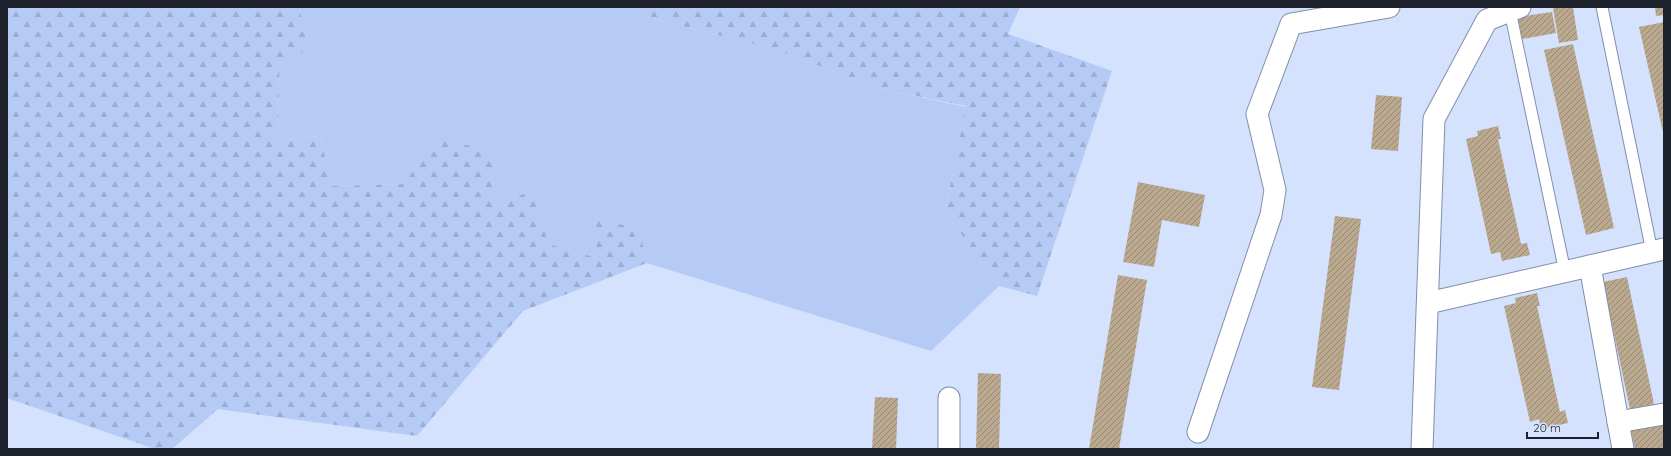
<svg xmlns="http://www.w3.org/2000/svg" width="1671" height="456" font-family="Quicksand,sans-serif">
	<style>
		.grass { fill: #b5caf5 }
		.forest { fill: url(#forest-firs) }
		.building { fill: url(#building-hatch) }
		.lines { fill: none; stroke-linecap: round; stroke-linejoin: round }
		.service-casing { stroke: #828fa9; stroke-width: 13 }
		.minor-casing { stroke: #828fa9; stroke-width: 23 }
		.service { stroke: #fff; stroke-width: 11 }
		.minor { stroke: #fff; stroke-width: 21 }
	</style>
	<defs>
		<pattern id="forest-firs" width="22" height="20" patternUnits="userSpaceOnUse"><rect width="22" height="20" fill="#b5caf5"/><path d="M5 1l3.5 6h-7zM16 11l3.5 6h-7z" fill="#9badd2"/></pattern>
		<pattern id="building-hatch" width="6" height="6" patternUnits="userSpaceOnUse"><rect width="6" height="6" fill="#bba98f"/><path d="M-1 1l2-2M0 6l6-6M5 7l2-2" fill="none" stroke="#978975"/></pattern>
	</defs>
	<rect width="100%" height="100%" fill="#d4e2fe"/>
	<path class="grass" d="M299,7h344l7,11 124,31 108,40 84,18 -21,105 54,74 -68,65 -284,-88 -9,-36 -41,31 -50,-14 -14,-56 -34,20 -66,-70 -28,46 -73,2 -12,-50 -43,4 3,-76 30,-15z"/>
	<g class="forest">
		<path d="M7,7h292l11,42 -30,15 -3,76 43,-4 12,50 73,-2 27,-46 58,12 9,58 34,-20 15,56 49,14 -1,-38 43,8 8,35 -124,48 -106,125 -199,-27 -46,40h-17l-148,-51z"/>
		<path d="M643,7h377l-12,27 104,37 -75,225 -38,-10 -54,-74 21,-106 -84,-17 -108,-40 -124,-31z"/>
	</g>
	<g class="building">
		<path d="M1560,7h13l5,33 -19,3 -6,-35z"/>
		<path d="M1655,7h9v8l-8,1z"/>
		<path d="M1552,12l4,21 -34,6 -4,-22z"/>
		<path d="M1664,22v110h-1l-24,-105z"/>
		<path d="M1573,44l41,184 -28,7 -42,-185z"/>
		<path d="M1376,95l26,2 -4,54 -27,-2z"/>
		<path d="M1498,126l3,13h-3l23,105 6,-1 3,12 -28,6 -2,-9 -9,2 -25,-115 12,-3 -1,-5z"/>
		<path d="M1138,182l67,13 -6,32 -37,-7 -8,47 -31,-5z"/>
		<path d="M1335,216l26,3 -22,171 -27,-3z"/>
		<path d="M1118,275l29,5 -28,169h-30z"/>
		<path d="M1627,277l27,127 -24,5 -27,-127z"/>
		<path d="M1537,293l3,13h-3l23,106 5,-2 3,13 -27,6 -2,-10 -9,3 -26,-116 12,-3 -1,-5z"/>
		<path d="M978,373l23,1 -2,75h-23z"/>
		<path d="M875,397l23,1 -2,51h-24z"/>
		<path d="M1664,424v25h-29l-4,-19z"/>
	</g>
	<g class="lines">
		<g class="service-casing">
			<g id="service">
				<path d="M1602,7l50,245"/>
				<path d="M1510,11l55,261"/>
			</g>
		</g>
		<g class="minor-casing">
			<g id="minor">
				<path d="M1590,266l33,183"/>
				<path d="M1428,303l236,-54"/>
				<path d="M1618,422l46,-8"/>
				<path d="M1198,432l73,-217 4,-25 -18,-76 34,-90 98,-17"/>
				<path d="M949,449v-51"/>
				<path d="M1422,449l12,-330 53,-99 33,-13"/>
			</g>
		</g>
		<use href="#service" class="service"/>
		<use href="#minor" class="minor"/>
	</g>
	<rect width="1671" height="456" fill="none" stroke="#1c212b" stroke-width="16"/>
	<path d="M1527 432v6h71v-6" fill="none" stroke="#1c212b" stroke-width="2"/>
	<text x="1533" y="432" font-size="12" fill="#1c212b" stroke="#d4e2fe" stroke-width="3" paint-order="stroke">20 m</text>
</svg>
